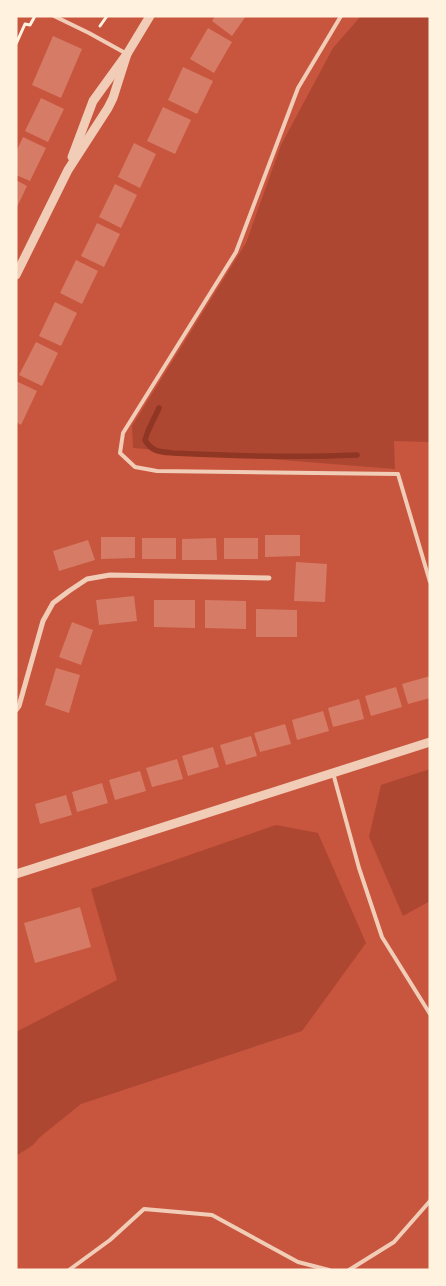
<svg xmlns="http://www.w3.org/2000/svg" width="446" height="1286" font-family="Poppins,sans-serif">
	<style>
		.green { fill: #ae4732 }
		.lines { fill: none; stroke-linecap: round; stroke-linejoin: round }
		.stream { stroke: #8f3625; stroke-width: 5.5 }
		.building { fill: #d67c66 }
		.path { stroke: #fff3e0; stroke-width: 3 }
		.service { stroke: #f1ccb7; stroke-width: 4 }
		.minor { stroke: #f1ccb7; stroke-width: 5 }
		.tertiary { stroke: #f1ccb7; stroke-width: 9 }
	</style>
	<rect width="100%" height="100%" fill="#c8553d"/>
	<g class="green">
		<path d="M361,16h69v426l-36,-1 1,28 -262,-21 -1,-22 114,-183 35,-98 52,-97z"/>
		<path d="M430,769v132l-27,15 -34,-79 12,-52z"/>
		<path d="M276,825l42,8 48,110 -64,88 -221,73 -41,33 -7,8 -17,11v-124l101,-52 -26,-91z"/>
	</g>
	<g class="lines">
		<path class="stream" d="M159,408l-11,23 -3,9c7,12 15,12 28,13 61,3 122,5 184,2"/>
	</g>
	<g class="building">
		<path d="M215,16h31l-14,20 -20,-15z"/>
		<path d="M208,28l24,14 -18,31 -24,-14z"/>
		<path d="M53,36l29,13 -21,49 -29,-13z"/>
		<path d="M183,67l30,14 -16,33 -29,-14z"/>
		<path d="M41,98l23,11 -16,33 -23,-11z"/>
		<path d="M163,107l28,13 -16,34 -28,-13z"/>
		<path d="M23,137l23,11 -16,33 -14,-6v-23z"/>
		<path d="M134,143l22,11 -16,34 -22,-11z"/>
		<path d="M16,180l11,6 -11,23z"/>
		<path d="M115,184l22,11 -16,33 -22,-11z"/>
		<path d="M97,223l23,11 -16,33 -23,-11z"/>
		<path d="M76,260l22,11 -16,33 -22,-11z"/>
		<path d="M55,302l22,11 -16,33 -22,-10z"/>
		<path d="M36,342l22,11 -16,33 -23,-11z"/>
		<path d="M16,381l21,10 -16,34 -5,-3z"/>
		<path d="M265,535h35v21l-35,1z"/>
		<path d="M101,537h34v21l-34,1z"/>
		<rect x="142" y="538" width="34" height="21"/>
		<path d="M216,538l1,22h-35v-21z"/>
		<rect x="224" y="538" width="34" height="21"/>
		<path d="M88,540l7,20 -36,11 -6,-20z"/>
		<path d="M296,562l31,2 -2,38 -31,-1z"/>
		<path d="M134,596l3,25 -38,4 -3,-25z"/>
		<path d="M154,600h41v28l-41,-1z"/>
		<path d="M205,600l41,1v28l-41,-1z"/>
		<path d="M256,609l41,1v27h-41z"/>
		<path d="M72,622l21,8 -12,35 -22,-8z"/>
		<path d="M56,668l24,7 -11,38 -24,-8z"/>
		<path d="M430,676v22l-22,6 -6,-20z"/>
		<path d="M396,687l6,20 -31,9 -6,-20z"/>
		<path d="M359,699l5,20 -31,8 -5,-19z"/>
		<path d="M323,711l6,20 -32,9 -5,-20z"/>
		<path d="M285,724l6,20 -31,8 -6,-19z"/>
		<path d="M251,736l6,20 -31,9 -6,-20z"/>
		<path d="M213,747l6,20 -31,9 -6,-20z"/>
		<path d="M177,759l6,20 -31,8 -6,-19z"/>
		<path d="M140,771l6,20 -31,9 -6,-20z"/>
		<path d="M102,783l6,20 -31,9 -5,-20z"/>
		<path d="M66,795l6,20 -32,9 -5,-20z"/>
		<path d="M80,907l11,40 -56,16 -11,-40z"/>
	</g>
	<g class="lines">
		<g class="path">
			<path d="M100,26l7,-10"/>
			<path d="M16,44l9,-20 5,1 5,-9"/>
		</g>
		<g class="service">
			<path d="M54,16l35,17 38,21"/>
			<path d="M341,16l-43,72 -62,164 -113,181 -3,20 15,14 22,4 241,3 32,108"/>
			<path d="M333,773l26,95 23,69 48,77"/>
			<path d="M69,1270l41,-30 34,-31 68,6 86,47 31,8"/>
			<path d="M349,1270l45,-28 36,-41"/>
		</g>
		<path class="minor" d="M16,710l3,-4 24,-85 10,-18 16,-12 18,-12 23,-4 159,3"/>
		<g class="tertiary">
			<path d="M72,157l21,-56 34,-47 23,-38"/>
			<path d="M16,275l52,-105 40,-62 5,-10 14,-44"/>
			<path d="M16,874l414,-132"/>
		</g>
	</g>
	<rect width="446" height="1286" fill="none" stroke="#fff3e0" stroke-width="35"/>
</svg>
